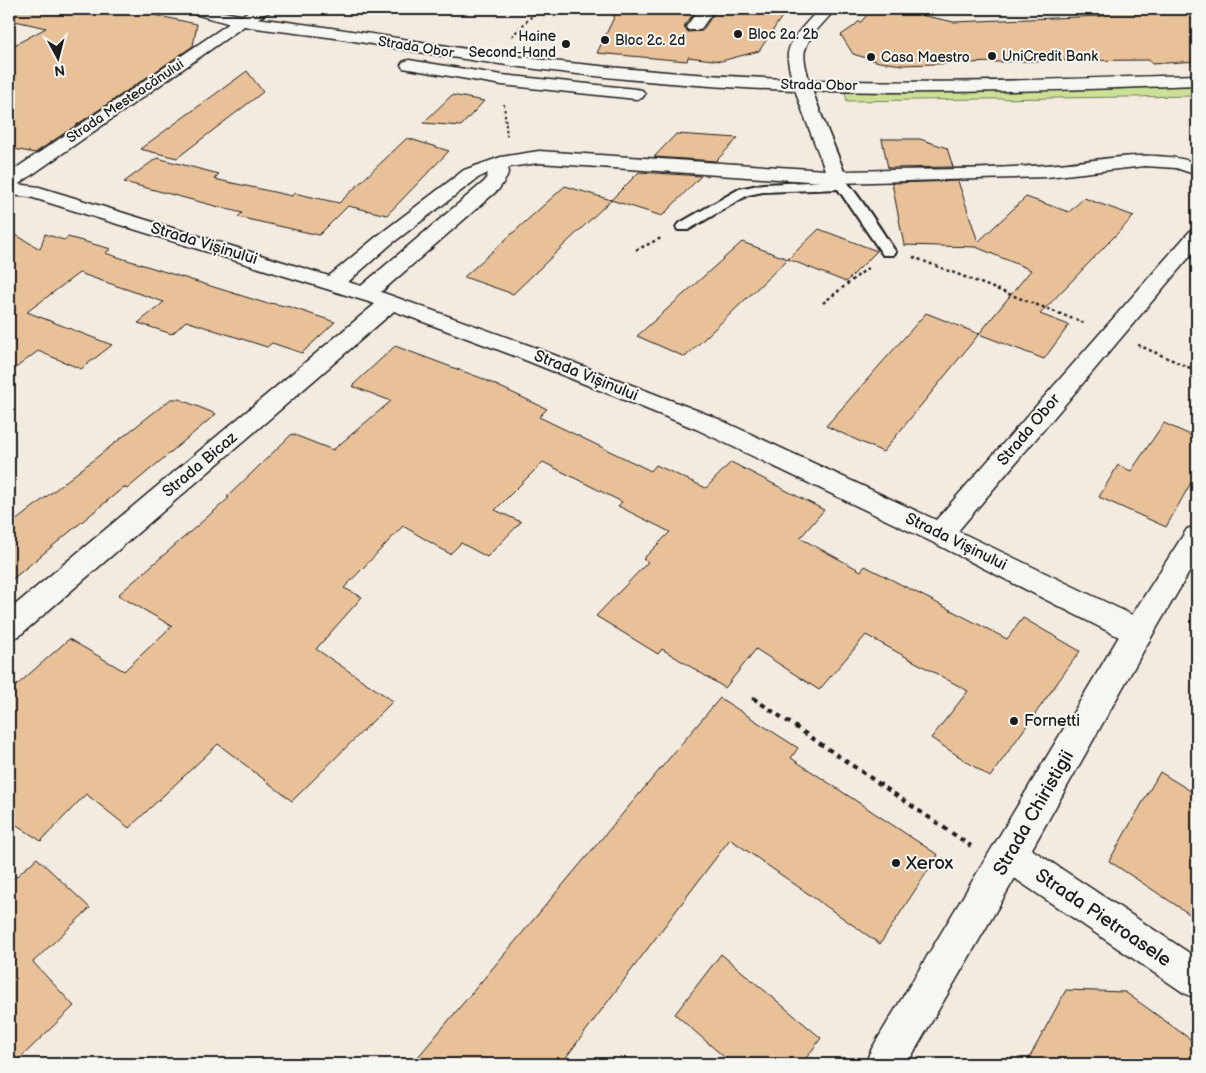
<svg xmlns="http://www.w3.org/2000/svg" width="1206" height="1073" font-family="'Balsamiq Sans',sans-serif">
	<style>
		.green { fill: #cce196; stroke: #747e59 }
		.building { fill: #e9c199; stroke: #1c1c1c }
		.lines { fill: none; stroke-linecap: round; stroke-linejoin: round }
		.service-casing { stroke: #1c1c1c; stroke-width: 4 }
		.minor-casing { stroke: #1c1c1c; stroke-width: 3 }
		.tertiary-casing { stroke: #1c1c1c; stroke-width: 3 }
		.secondary-casing { stroke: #1c1c1c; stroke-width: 3 }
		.primary-casing { stroke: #1c1c1c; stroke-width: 3 }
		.path-far3 { stroke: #1c1c1c; stroke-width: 2; stroke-dasharray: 2.5 2.5; stroke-linecap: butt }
		.path-far2 { stroke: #1c1c1c; stroke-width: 2.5; stroke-dasharray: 3 3; stroke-linecap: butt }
		.path-far1 { stroke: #1c1c1c; stroke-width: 3; stroke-dasharray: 4 4; stroke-linecap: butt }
		.path { stroke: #1c1c1c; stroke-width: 4; stroke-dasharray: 5 5; stroke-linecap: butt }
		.service { fill: #f6f6f2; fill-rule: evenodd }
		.minor { fill: #f6f6f2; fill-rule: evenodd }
		.tertiary { fill: #f6f6f2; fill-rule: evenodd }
		.secondary { fill: #f6f6f2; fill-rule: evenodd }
		.primary { fill: #f6f6f2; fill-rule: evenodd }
		.poi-dot { fill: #1c1c1c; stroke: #f6f6f2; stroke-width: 2 }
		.labels { text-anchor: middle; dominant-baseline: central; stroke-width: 4; stroke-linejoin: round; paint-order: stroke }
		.far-poi-label { font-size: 14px; fill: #1c1c1c; stroke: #f6f6f2; text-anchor: start }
		.far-street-label { font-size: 14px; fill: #1c1c1c; stroke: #f6f6f2 }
		.street-label { font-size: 16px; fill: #1c1c1c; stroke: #f6f6f2 }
		.poi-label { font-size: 16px; fill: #1c1c1c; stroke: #f6f6f2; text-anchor: start }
		.near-street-label { font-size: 19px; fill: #1c1c1c; stroke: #f6f6f2 }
		.near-poi-label { font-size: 19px; fill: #1c1c1c; stroke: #f6f6f2; text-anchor: start }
	</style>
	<rect width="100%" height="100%" fill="#f3ebe0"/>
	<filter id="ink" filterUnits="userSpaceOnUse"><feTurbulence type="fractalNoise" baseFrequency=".02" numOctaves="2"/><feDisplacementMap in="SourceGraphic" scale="10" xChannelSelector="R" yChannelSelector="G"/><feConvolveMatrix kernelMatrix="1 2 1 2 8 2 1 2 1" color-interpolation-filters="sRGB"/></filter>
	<g filter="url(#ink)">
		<path class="green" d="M1197,84v12l-350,5 -3,-12z"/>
		<g class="building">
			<path d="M16,9h109l72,15 -4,22 -158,107 -26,-5v-100l37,-20 -31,-7z"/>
			<path d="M618,9h79l-13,17 4,6 14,-1 15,-22h70l-28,42 -38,10 -33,-4 -1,4 -90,-8z"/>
			<path d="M872,9h20l62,13 148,-6 -10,-4v-3h105v52l-45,3 -3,-4 -121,1 -125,4 -24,-3 -26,-8 -12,-19 12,-8 5,-5h3z"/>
			<path d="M247,71l16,21 -86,66 -37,-9z"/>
			<path d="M452,95l32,6 -23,25 -38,-3z"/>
			<path d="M676,134l62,4 -22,23 -62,-4z"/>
			<path d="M407,138l42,13 -62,64 -39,-9 -29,29 -81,-18 4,-4 -118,-31 33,-24 62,16 -5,5 78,17 2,-3 45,10z"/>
			<path d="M882,139h38l27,9 6,19 -65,1z"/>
			<path d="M639,172l62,4 -39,40 -51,-16z"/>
			<path d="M958,181l20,61 48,-45 43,15 15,-14 50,18 -94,98 29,11 -25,34 -65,-25 52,-64 -55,-23 -72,-2 -12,-62z"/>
			<path d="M565,186l46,14 -98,94 -49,-17z"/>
			<path d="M819,229l58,22 -31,31 -58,-23z"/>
			<path d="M9,231l31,18 5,-15 19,6 4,-3 43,12 -6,4 163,51 2,-1 20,4 45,15 -33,31 -30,-10 -5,4 -81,-26 -14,13 -34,-11 26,-21 -85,-29 -52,39 85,33 -31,24 -43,-18 -29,22z"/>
			<path d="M742,242l46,17 -103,98 -48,-21z"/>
			<path d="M926,313l53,21 -96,118 -57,-26z"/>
			<path d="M395,346l86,32 66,31 -8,8 112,54 5,-6 50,23 25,-26 93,48 -24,28 61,33 4,-5 142,73 16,-21 57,33 -90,126 -59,-39 37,-47 -102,-56 -47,55 -63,-41 -31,39 -63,-39 -4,5 -62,-38 52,-54 -5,-3 27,-27 -52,-26 4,-4 -79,-40 -48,48 26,12 -34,35 -26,-14 -11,11 -47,-28 -59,62 18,9 -46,52 77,52 -101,100 -74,-57 -89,84 -43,-34 -45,47 -32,-21v-128l60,-53 55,32 48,-45 -54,-31 111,-97 -2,-1 65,-63 41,16 58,-49 -39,-15z"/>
			<path d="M171,399h8l37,15 -89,75 -3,-2 -115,95v-56z"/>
			<path d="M1164,423l33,15v34l-31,55 -67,-30 19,-32 13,6z"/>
			<path d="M720,698l78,50 -7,10 147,97 -58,89 -150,-105 -169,225h-149z"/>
			<path d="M1160,772l37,23v124l-88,-58z"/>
			<path d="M37,858l53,50 -57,54 41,44 -60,58h-5v-181z"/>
			<path d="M721,954l100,84 -19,26h-70l-57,-50z"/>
			<path d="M1066,990l59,2 72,52v20h-171z"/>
		</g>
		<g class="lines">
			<g class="service-casing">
				<path id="service" d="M837,173c10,2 49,65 59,79l-3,3h-10l-45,-66 -75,3 -15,3 -60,35h-10l-2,-3 2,-3 61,-35 24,-5 70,-3 -3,-4z"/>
			</g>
			<g class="minor-casing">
				<g id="minor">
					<path d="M253,9h19l-3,3 -22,12h-10l-3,-3 3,-3z"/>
					<path d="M699,9h16l-15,21h-12l-2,-3z"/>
					<path d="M819,9h16c-10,14 -25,24 -30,41 -6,19 31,98 39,121 68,-2 135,-1 202,-6 51,-3 101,-18 151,-2v12l-21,-7 -31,-2 -98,11 -210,6 -298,-20 -30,4 -2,10 -8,12 -118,103 150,54 183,71 222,103 254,-289 7,-2v19l-239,283 191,92 4,9 -4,9 -11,3 -11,-3 -197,-100 -234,-112 -181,-73 -121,-45 -375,325 -10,3v-29l366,-306 -345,-107 -21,-2v-12l30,4 290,89 47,-39 88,-67 37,-13 38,-6 286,19c-8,-23 -40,-96 -37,-117 3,-17 21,-32 31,-44zM488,173l-3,8 -124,105 -13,-4 42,-37 88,-67z"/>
					<path d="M1010,838l12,5 175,115v41l-13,-6 -186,-126 -5,-12 5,-12z"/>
				</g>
			</g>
			<g class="tertiary-casing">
				<path id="tertiary" d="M1197,526v33l-48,82 -116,206 -126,217h-42l6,-14 256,-427 60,-94z"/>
			</g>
			<g class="secondary-casing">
				<path id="secondary" d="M242,16l5,2 3,3 -3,3 -231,162 -7,2v-15l228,-155z"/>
			</g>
			<g class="primary-casing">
				<g id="primary">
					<path d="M186,9c29,-1 57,8 86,11 100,12 198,32 298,43 93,10 186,16 280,18 116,3 231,-3 347,-6v10c-151,6 -302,11 -453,3 -131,-7 -261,-24 -390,-47 -38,-7 -77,-9 -116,-16 -17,-3 -33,-8 -49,-13z"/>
					<path d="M409,60l93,15 134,14 6,1 3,4 -3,4 -6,1 -134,-14 -99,-17 -2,-3 2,-3z"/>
				</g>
			</g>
			<g class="path-far3">
				<path d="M512,36l27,-27"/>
				<path d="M504,104l3,33"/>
			</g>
			<g class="path-far2">
				<path d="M636,250l25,-12"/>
				<path d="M913,257l171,66"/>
				<path d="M823,303l46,-36"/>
				<path d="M1138,345l59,26"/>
			</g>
			<path class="path-far1" d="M752,698l3,2"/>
			<path class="path" d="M753,698l218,148"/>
			<use href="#service" class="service"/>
			<use href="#minor" class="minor"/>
			<use href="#tertiary" class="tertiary"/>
			<use href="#secondary" class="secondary"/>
			<use href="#primary" class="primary"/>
		</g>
	</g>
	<g class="poi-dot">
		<circle cx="738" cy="34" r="5"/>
		<circle cx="605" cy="40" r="5"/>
		<circle cx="566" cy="44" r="5"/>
		<circle cx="992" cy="56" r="5"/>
		<circle cx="871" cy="57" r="5"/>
		<circle cx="1014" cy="721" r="5"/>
		<circle cx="896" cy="863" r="5"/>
	</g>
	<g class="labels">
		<g class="far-poi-label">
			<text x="748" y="34">Bloc 2a. 2b</text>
			<text x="556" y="36" text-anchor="end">Haine<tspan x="556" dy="16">Second-Hand</tspan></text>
			<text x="615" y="40">Bloc 2c. 2d</text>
			<text x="1002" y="56">UniCredit Bank</text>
			<text x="881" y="57">Casa Maestro</text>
		</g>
		<g class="far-street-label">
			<text transform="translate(416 47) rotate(9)">Strada Obor</text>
			<text transform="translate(819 85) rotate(1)">Strada Obor</text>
			<text transform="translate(125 101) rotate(-34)">Strada Mesteacănului</text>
		</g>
		<g class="street-label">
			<text transform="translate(204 244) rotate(17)">Strada Vișinului</text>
			<text transform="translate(586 376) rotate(22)">Strada Vișinului</text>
			<text transform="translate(1029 430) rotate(-50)">Strada Obor</text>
			<text transform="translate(200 465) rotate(-40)">Strada Bicaz</text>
			<text transform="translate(956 542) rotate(26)">Strada Vișinului</text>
		</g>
		<g class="poi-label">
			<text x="1024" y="721">Fornetti</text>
		</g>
		<g class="near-street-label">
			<text transform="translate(1034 813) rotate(-60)">Strada Chiristigii</text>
			<text transform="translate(1103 918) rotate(34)">Strada Pietroasele</text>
		</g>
		<g class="near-poi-label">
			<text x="906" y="863">Xerox</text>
		</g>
	</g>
	<rect width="1206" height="1073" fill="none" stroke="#f6f6f2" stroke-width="30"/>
	<rect x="15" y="15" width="1176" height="1043" fill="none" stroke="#1c1c1c" stroke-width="2" filter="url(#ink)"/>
	<g transform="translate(58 58) rotate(173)" stroke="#f6f6f2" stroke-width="4" paint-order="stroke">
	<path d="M0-4L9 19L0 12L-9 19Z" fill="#1c1c1c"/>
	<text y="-8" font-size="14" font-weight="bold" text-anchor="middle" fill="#1c1c1c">N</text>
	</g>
</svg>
